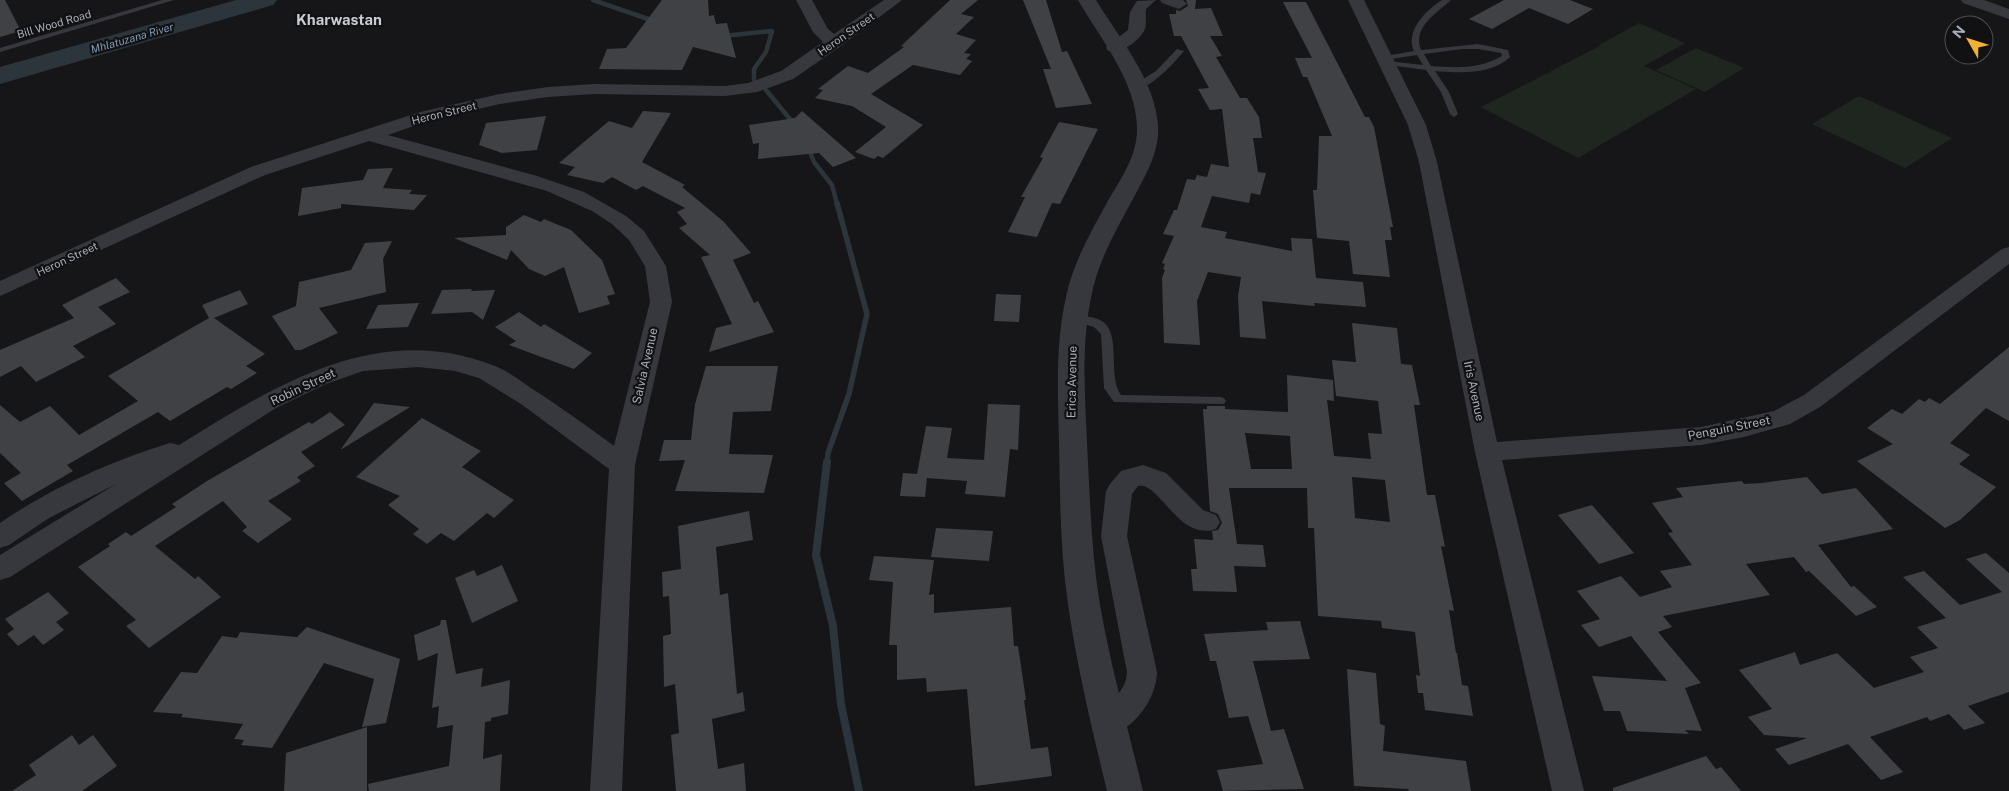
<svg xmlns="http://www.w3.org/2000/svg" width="2009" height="791" font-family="'Public Sans',sans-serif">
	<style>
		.green { fill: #1e261f }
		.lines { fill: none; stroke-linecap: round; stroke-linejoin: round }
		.stream-far2 { stroke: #2c353c; stroke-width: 4.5 }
		.stream-far1 { stroke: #2c353c; stroke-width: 5.5 }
		.stream { stroke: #2c353c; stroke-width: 8 }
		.river { fill: #2c353c; fill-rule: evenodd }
		.building { fill: #404145; fill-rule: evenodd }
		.service { fill: #37383d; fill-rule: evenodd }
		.minor { fill: #37383d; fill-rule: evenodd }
		.tertiary { fill: #37383d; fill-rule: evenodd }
		.labels { text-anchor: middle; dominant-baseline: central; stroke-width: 4.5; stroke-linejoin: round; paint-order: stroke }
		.far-street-label { font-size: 11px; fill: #a8adb8; stroke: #111113 }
		.far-water-label { font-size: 11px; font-style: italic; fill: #7f9bb3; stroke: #111113 }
		.street-label { font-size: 12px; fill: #a8adb8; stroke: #111113 }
		.far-district-label { font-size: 15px; font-weight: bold; fill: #c9ccd4; stroke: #111113 }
	</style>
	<rect width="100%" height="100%" fill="#161618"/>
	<g class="green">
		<path d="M1639,23l46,20 -41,23 52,23 -118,69 -97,-51 119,-61 -1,-1z"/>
		<path d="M1696,48l48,20 -39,24 -49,-22z"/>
		<path d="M1859,96l93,42 -47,30 -93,-44z"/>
	</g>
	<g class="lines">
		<g class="stream-far2">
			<path d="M593,0l61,21"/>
			<path d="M723,36l49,-5 -6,21 -12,17v10"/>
			<path d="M766,90l28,34"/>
			<path d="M808,147l6,15 18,23 5,19"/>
		</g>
		<path class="stream-far1" d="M827,463l1,-10 21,-59 18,-80 -30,-111"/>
		<path class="stream" d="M827,462l-11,93 17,71 8,78 18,87"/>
		<path class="river" d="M236,0h41l-4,5 -273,79v-17z"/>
	</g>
	<g class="building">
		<path d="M0,0h5l16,31 -21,6z"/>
		<path d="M662,0h46l1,16 5,-1 2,9 11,-1 9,35 -43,-11 -11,23 -83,-1 8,-20 19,-1z"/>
		<path d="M950,0h28l-17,14 13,3 -18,17 20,6 -12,13 7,1 -5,5 6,2 -12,14 -47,-10 -42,29 52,31 -40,33 -5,-2 -4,3 -19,-7 31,-25 -34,-21 -37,-8 8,-8 -5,-1 30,-23 20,7 36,-26 -3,-1z"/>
		<path d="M1023,0h23l16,52 5,-1 25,53 -36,4 -13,-39h8z"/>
		<path d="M1186,0h10l-1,9 16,-1 12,28h-13l12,20 -6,1 24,41h7l12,19 3,21h-9l5,34 8,1 -6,22 -9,-2 -2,10 -37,-7 -11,31 26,5 -2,6 67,13 -1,-13 21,1 4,39 47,4 3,25 -52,-4 1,3 -53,-5 4,38 -26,-2 -2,-41 3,-19 -33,-5 -11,29 3,44 -36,-2 -2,-65 3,-8 -2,-1 2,-5 -3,-1 12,-27 -11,-2 11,-24h3l10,-31 8,1 2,-5 10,2 4,-13 18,3 -7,-58 -12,1 -12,-21 11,-1 -28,-52h-7l-5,-22h7v-4l4,1 8,-5z"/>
		<path d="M1504,0h66l23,9 -25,15 -39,-16 -37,21 -23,-10z"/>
		<path d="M1283,2h23l59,115h4l5,10 19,100h-3l2,13h-7l5,37 -37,-3 -4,-33 -32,-3 -4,-48h4l2,-54h13l-25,-59h-4l-8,-19h17z"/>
		<path d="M643,111l28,2 -29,49 43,23 -3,2 41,34 28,32 -18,7 21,43 4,-2 16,31 -65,20 7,-24 16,-4 -31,-67 9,-2 -31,-27 8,-4 -10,-12 8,-4 -42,-22 -7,4 -24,-13 -9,6 -36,-8 8,-8 -16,-4 50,-42 23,7z"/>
		<path d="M802,111l54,47 -23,9 -14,-14 -61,6 1,-16 -6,1 -4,-19 46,-7z"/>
		<path d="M546,116l-9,34 -35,3 -23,-8 7,-22z"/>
		<path d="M1059,122l39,7 -38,75 -8,-1 -15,34 -29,-5 17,-35h-4l22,-39 -3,-1z"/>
		<path d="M393,168l-10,20 29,2 -3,4 18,1 -13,15 -73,-6v4l-43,8 4,-28 61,-8 5,-11z"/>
		<path d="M524,215l17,7 3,-3 27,11 31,30 13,34 -8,2 3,8 -31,9 -15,-46 -19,9 -16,-7 -18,-19 -4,10 -53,-22 52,-3v-8z"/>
		<path d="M392,241l-9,18 3,33 -67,16 19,25 -37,17h-6l-23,-34 24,-10 3,-24 52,-12 14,-27z"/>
		<path d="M116,278l14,14 -32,15 18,17 -43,22 12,11 -49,25 -15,-16 -21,11v-27l74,-32 -12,-13z"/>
		<path d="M472,289l-1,2 24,-1 -12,30 -11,-8 -41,2 11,-24z"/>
		<path d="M240,290l8,14 -34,14 51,36 -19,12 11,7 -26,16 -4,-2 -57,34 -12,-9 -91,53 6,6 -51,30 -18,-18 17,-10 -21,-20v-48l20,17 30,-16 29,29 59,-34 -30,-25 101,-58 -7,-13z"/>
		<path d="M996,294l25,1 -2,27 -25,-1z"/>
		<path d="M419,303l-11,24 -42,2 12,-24z"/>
		<path d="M519,312l22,15 3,-3 48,29 -18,16 -65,-24 7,-4 -21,-14z"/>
		<path d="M1352,323l45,5 4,36 11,1 8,40h-6l13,90h8l10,52 -4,-1 13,65 -5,-1 7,43h1l5,32 6,1 5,30 -48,-6 -2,-17h-5l-2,-18 4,1 -5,-44 -33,-4 -1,-7 -63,-5 -4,-88h-6l-1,-40h-78l8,56 26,1 3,22 -32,-1 3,26 -44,-1 -2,-22h6l-3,-30 19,1 -1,-9 6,-1 4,-7 -4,-9 -8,-3 -7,-102h4v-3h18v3l63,3 -1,-37 46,5 1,21 -7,-1 7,56 37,3 -3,-26 14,1 -4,-33 -42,-5 -4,-36 24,2zM1245,433l45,3 2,33h-41zM1352,477l33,3 5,42 -35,-4z"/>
		<path d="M2009,347v74l-23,-13 -36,35 20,12 -11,9 37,23 -36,33 -15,8 -88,-67 36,-17 -26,-16 25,-19 10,5 17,-15 6,3 4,-4 11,6z"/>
		<path d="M706,366h72l-7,45 -38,1 -4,42 44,1 -9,38 -89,-2 10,-31 -26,1 5,-21h27l4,-36z"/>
		<path d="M374,403l36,4 -68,42h-1z"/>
		<path d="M988,404l32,1 -2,45 -8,-1 -5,48 -40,-3 2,-13 -40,-3 -2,19 -25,-1 3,-23 14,1 9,-48 26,2 -5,30 37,2z"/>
		<path d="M330,412l15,13 -44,27 14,14 -18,11 4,4 -33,20 24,18 -34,24 -16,-12 5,-4 -24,-26 -68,45 40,33 3,-3 23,21 -72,51 -23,-22 10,-6 -58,-53 32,-21 -2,-2 18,-12 5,4 45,-29 -4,-3 35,-23 102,-59 3,2z"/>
		<path d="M422,418l59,33 -19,16 52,33 -20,18 -7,-5 -33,28 -13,-8 -14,11 -14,-10 6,-5 -31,-24 12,-9 -44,-19z"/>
		<path d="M1807,477l15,17 34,-6 37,41 -75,16 33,42 3,-1 23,21 -21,9 -47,-45 -3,1 -12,-15 -48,7 24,31 -107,21 9,11 -14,5 43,51 -16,5 17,43 -17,-1 4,4 -62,-3 -7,-20h-16l-12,-35 75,5 -36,-45 -32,11 -18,-22 19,-6 -23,-28 44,-15 19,21 32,-10 -12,-16 32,-6 -24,-32 5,-1 -21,-29 31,-6 -7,-9 66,-7 2,3 18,-1z"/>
		<path d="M1592,505l42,48 -35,11 -41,-49z"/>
		<path d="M749,511l4,29 -37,7 4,48 8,-2 9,101 6,-2 2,19 -33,8 6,50 26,-6 2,28h-70l-5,-56 8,-2 -4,-49 -11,3 -1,-51 8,-2 -2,-38 -6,1 -1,-25 19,-3 -3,-43z"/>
		<path d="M936,528l57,3 -4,30 -58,-4z"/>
		<path d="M1986,553l23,20v119l-41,14 17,17 -21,7 -15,-16 -19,7 -3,-4 -57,20 33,35 -22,8 -33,-36 -59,21 -14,-16 32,-11 -43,-3 -16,-18 24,-8 -33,-39 56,-18 5,13 37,-12 37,35 50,-16 -14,-15 28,-9 -21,-21 29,-9 -43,-41 21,-6 36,34 42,-13 -36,-33z"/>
		<path d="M874,556l60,4 -5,35 5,-1v19l77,-6 3,39h4l8,54h-2l7,49 17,-2 4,29 -77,10 -8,-97 -40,3 -1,-14 -29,2v-35h-8l4,-63 -24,-2z"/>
		<path d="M502,565l16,36 -46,22 -17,-45 19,-8 3,6z"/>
		<path d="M48,592l21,21 -13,9 8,8 -21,15 -9,-10 -16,11 -11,-12 7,-5 -9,-10z"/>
		<path d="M441,620h5l10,54 27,-6 -2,19 29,-7 -2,34 -17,4v3l-6,1 -2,37 19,-5 -2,37h-131l-1,-7 81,-18 4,-41 -16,3 2,-22 -7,2 6,-55 -20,8 -4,-26 26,-10z"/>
		<path d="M1300,621l10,38 -57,2 18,70 13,-2 20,60 -81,2 -6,-21 46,-6 -15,-48 -19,2 -13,-57h-6l-6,-27 64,-4 -2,-8z"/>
		<path d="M307,627l93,32 -14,64 -24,4 12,-48 -50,-16 -52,85 -31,-3 3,-5 -10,-1 9,-15 -62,-7 2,-3 -30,-2 28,-40 16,1 25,-37 15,2 3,-6 57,5z"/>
		<path d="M1347,669l29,4 4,51 5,2 -2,25 83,10 5,30h-62l-1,-2 -54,-3z"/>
		<path d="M367,727v64h-83l2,-38z"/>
		<path d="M72,735l7,10 14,-10 24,31 -35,25h-70l24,-16 -7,-10z"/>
		<path d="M1706,756l10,13 5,-2 20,24h-128v-3z"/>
	</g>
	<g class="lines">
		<g class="service">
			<path d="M162,0h12l-174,52v-4z"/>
			<path d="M1442,0h9c-14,13 -39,27 -30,50l57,-6 30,6 2,7c-19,18 -50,16 -75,14l14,21 9,22 -4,3 -4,-3 -9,-22 -15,-22 -38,-5 -4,-2 4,-2 35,4 -6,-10 -32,5 -4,-2 4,-2 29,-5c-9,-20 12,-41 28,-51zM1463,49h15l23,4 1,3c-23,13 -45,12 -71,10l-7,-12z"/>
			<path d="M1177,49l7,2c-9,11 -35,40 -50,38v-4l22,-14z"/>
			<path d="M1075,314c8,2 20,3 27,7 20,13 5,55 19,74l99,2 4,1 2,3 -2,3 -110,-2 -10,-14 -3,-54 -7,-7 -23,-7 -1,-2z"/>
		</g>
		<g class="minor">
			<path d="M796,0h16l16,29 6,5 50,-34h18l-61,46 -48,33 -36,13 -32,4 -131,-2 -46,3 -48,7 -69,16 -43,15 149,41 47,16 42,24 18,15 22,35 6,36 -37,163 -13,326h-32l19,-322 -88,-65 -42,-26 -24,-7 -37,-4 -55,4 -37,13 -50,24 -266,169 -10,3v-25l116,-71 -67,34 -40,27 -9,3v-25c51,-35 111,-62 170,-80l9,2c96,-59 198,-126 316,-79 13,5 24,14 36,22 28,18 56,38 83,58l36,-144 -5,-36 -16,-26 -17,-16 -20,-13 -45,-20 -178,-50 -104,34 -265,121v-15l251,-114 169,-55 80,-18 48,-7 46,-3 131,2 23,-3 33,-12 42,-29 -10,-10z"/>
			<path d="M1156,0l-10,9c-1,7 1,14 -1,20 -5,12 -24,25 -37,22l-2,-4 22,-17 2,-18 7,-11z"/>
			<path d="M1160,0h23l4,4 -8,5 -17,-6z"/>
			<path d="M1348,0h16l62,125 11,37 60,280 204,-15 73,-16 30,-16 198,-146 7,-2v17l-189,143 -30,17 -46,13 -43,8 -199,15 82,331h-32l-77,-339 -56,-290 -11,-37z"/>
			<path d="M1961,0h23l25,9v10l-46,-16z"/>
			<path d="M1143,465l23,8 37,37 13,5 4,7 -4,7c-38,13 -56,-48 -78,-43l-6,8 -5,42 30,136c-1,28 -22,55 -48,65l-11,-4 -4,-10c9,-20 32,-27 33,-51l-26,-136 5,-45 4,-7 11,-13z"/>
		</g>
		<path class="tertiary" d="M1078,0h18c23,38 59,80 62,125 2,27 -13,51 -25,74 -17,31 -36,64 -42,99 -10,48 -6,97 -4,145 3,54 4,108 13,162 11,62 28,124 43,186h-36c-15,-62 -30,-124 -39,-187 -8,-54 -8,-108 -9,-162 -1,-48 -4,-97 7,-145 7,-35 26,-67 43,-98 13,-22 29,-45 28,-72 -1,-46 -37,-89 -59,-127z"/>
	</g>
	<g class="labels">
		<g class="far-street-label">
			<text transform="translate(54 24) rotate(-16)">Bill Wood Road</text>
			<text transform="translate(846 34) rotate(-35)">Heron Street</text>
			<text transform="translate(444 113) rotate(-14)">Heron Street</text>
			<text transform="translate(67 259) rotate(-25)">Heron Street</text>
		</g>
		<g class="far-water-label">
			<text transform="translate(132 38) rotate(-16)">Mhlatuzana River</text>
		</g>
		<g class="street-label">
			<text transform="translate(645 366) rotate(-77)">Salvia Avenue</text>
			<text transform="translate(1072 382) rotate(-89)">Erica Avenue</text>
			<text transform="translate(303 387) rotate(-25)">Robin Street</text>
			<text transform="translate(1474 391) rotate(78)">Iris Avenue</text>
			<text transform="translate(1729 428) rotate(-11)">Penguin Street</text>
		</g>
		<g class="far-district-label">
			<text x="339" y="19">Kharwastan</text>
		</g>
	</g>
	<g transform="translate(1969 40) rotate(309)"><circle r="24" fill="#111113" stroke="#4d4f55"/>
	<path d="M0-4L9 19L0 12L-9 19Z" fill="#f2b134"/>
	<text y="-8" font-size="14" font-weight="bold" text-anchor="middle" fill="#a8adb8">N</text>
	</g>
</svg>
